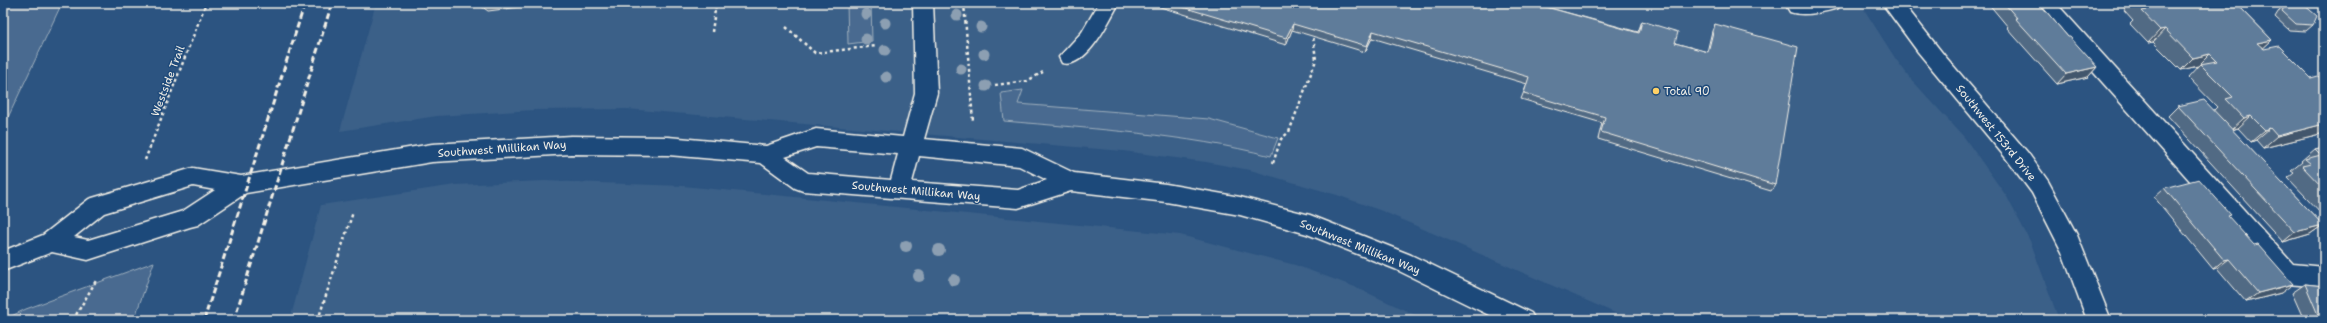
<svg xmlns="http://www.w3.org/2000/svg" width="2327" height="323" font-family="'Shantell Sans',sans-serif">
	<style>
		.built { fill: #3b6088 }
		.green { fill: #496b90; stroke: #9eaebc }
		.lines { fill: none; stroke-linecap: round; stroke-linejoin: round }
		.minor-casing { stroke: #f4f1e8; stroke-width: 3 }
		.path { stroke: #f4f1e8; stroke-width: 2.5; stroke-dasharray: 3 3; stroke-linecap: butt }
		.minor { fill: #1f4a7a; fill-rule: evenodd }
		.rail { stroke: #f4f1e8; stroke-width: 3; stroke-dasharray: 6 3; stroke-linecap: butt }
		.tree { fill: #8c9fb2 }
		.wall { fill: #516a84; stroke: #f4f1e8 }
		.shaded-wall { fill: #42566c; stroke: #f4f1e8 }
		.building { fill: #5e7b9a; stroke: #f4f1e8 }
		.poi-dot { fill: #ffd166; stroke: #1f4a7a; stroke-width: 1.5 }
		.labels { text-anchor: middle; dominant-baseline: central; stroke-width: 3; stroke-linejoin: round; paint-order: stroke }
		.street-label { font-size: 11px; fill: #f4f1e8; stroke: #1f4a7a }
		.poi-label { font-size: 11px; fill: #f4f1e8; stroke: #1f4a7a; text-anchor: start }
	</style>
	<rect width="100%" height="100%" fill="#2c5481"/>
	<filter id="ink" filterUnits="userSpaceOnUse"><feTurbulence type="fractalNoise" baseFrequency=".025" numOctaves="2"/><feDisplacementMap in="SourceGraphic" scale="8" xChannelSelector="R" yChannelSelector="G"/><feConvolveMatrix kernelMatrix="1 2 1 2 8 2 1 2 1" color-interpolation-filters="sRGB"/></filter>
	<g filter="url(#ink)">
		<g class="built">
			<path d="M376,3h1484l35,55 15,20 54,59 43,60 24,46 28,77h-428l-249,-109 -45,-16 -87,-25 -44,-8 -83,-11 -496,-42 -93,1 -97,6 -97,15z"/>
			<path d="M544,181l139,5 497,49 115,30 60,22 71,33h-1136l31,-115 134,-20z"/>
		</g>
		<g class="green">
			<path d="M3,3h59l-59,125z"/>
			<path d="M847,3h24l1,38 -24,3z"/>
			<path d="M1023,90l-5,14 191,15 69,19 -7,18c-87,-22 -177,-27 -267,-35l-3,-28z"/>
			<path d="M154,262l-20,58h-131l23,-11z"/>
		</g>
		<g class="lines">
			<g class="minor-casing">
				<g id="minor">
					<path d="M913,3h20l4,90 -13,46 98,9 52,25 92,11 74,13 70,18 101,40 120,58 4,7h-36l-104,-51 -88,-35 -67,-19 -74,-13 -95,-11 -53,17 -215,-17 -8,-3 -34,-25 -93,-8 -97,-1 -139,8 -186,31 -48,32 -8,2 -102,33 -36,-8 -49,19v-20l40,-16 46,-36 104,-31 48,8 191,-32 139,-8 97,1 98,9 50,-17 87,8 12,-44zM816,147l82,7 -7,26 -83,-7 -23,-16zM919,156l100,10 28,14 -29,10 -106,-8zM193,186l22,4 -32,21 -95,29 -14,-3 30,-24z"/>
					<path d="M1099,3h20c-10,18 -33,67 -57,60l-3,-6 23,-25z"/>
					<path d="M1789,3h52l-3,5c-14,4 -34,9 -48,4l-3,-5z"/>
					<path d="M1882,3h21l41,52 84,98 20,28 29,54 34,85h-24l-25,-68 -30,-59 -27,-36 -87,-105z"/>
					<path d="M2036,3h20l237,261 31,3v20l-37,-3 -8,-3 -240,-270z"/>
				</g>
			</g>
			<g class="path">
				<path d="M964,3l9,119"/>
				<path d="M786,27l29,26 61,-7"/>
				<path d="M712,32l4,-29"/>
				<path d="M995,85l32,-4 16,-9"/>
				<path d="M145,160l61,-157"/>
				<path d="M1273,163l8,-24 8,-7 27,-72 -3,-24"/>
				<path d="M73,320l24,-41"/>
				<path d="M318,320l35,-108"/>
			</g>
			<use href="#minor" class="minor"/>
			<g class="rail">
				<path d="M204,320l101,-317"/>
				<path d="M234,320l98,-317"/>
			</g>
		</g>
		<g class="tree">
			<circle cx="866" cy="14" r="5.5"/>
			<circle cx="957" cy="15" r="5.5"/>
			<circle cx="885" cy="23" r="5.5"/>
			<circle cx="981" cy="27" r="5.5"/>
			<circle cx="866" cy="39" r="5.5"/>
			<circle cx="885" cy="50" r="5.5"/>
			<circle cx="984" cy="54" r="5.5"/>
			<circle cx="961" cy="69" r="5.5"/>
			<circle cx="886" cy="77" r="5.5"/>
			<circle cx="986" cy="86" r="5.5"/>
			<circle cx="906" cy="246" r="6"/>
			<circle cx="939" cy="250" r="6"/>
			<circle cx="919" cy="276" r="6"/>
			<circle cx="954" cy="280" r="6"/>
		</g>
		<g class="wall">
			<path d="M470,3h82l-64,8 -7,-5 -9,1z"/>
			<path d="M1147,3h385l106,29 4,-11 33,22 32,9 5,-21 3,-7 60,161 -4,6 -173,-52 4,-16 -81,-24 6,-15 -155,-46 -7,14 -73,-22 -6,15z"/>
			<path d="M1988,3h51l29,34 29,30 -9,10 -31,7 -50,-56 1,-1z"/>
			<path d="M2123,3h113l36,37 -9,8 1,1 47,29 13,4v51l-61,15 -7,-8 -5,2 -13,-14 -6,2 91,95 -13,9 -27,8 -115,-126 10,-10 36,4 3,-3 -29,-30 10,-11 -17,4 -28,-28 -5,1 -18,-19 3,-3 -9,-10 3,-4z"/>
			<path d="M2286,3l27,22 -7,6 -17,-1 -14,-13 5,-8z"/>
			<path d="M2324,147v69l-36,-38 6,-5 -3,-2 11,-9 -1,-1 14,-12z"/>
			<path d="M2164,188l64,29 53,76 -35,9 -29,-34 -4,1 -59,-72z"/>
			<path d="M2305,284l19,2v34h-20l-12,-27z"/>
		</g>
		<g class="shaded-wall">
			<path d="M1293,24l-1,6 -6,15v-7z"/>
			<path d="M2165,29l-12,13 -5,1 12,-13z"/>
			<path d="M1373,31l-1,7 -7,14 2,-6z"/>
			<path d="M2272,40l-13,12 -2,-9z"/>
			<path d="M2210,54l-12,12 -17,4 12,-12z"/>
			<path d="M2097,67l-9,10 -31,7 9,-10z"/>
			<path d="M2251,116l-13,12 -7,2 13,-12z"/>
			<path d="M2324,124v9l-61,15 14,-12z"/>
			<path d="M2270,128l-14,12 -5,2 14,-12z"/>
			<path d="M2323,225l-13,9 -27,8 12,-10z"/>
			<path d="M2229,259l-12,9 -4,1 11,-9z"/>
			<path d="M2293,284l-12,9 -35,9 12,-9z"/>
		</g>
		<g class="building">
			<path d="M1169,3h363l107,30 3,-12 36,11 -3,11 33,9 7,-28 83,23 -23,138 -174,-53 4,-15 -81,-24 5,-16 -156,-46 -6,15 -74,-22 -7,14z"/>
			<path d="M2004,3h35l29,34h2l27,30 -31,7 -51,-56h2z"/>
			<path d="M2140,3h96l36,37 -15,3 7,6 15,-3 32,32 7,-2 6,6v42l-47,12 -7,-8 -5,2 -14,-14 -7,2 -18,-19 7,-2 -33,-33 17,-3 -7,-7 -17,4 -28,-29 -5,1 -18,-19 5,-1z"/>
			<path d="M2286,3l17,1 14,12 -4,9 -17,-1 -14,-13z"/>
			<path d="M2204,100l119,125 -28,7 -117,-126z"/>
			<path d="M2324,147v42l-22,-23 9,-2 -6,-5 16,-4 -6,-6z"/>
			<path d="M2199,179l32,36 -3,1 26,29 4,-1 35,40 -35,9 -29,-34 -5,1 -60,-72z"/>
			<path d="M2305,284l19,2v31h-5z"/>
		</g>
	</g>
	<circle class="poi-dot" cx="1656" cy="91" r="4"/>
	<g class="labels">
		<g class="street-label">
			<text transform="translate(168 81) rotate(-69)">Westside Trail</text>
			<text transform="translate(1996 133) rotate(51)">Southwest 153rd Drive</text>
			<text transform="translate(502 149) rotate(-4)">Southwest Millikan Way</text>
			<text transform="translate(916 191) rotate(5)">Southwest Millikan Way</text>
			<text transform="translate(1360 247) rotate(22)">Southwest Millikan Way</text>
		</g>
		<g class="poi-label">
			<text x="1664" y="91">Total 90</text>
		</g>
	</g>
	<rect width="2327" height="323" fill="none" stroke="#1f4a7a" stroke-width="16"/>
	<rect x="8" y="8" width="2311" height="307" fill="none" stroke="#f4f1e8" stroke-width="1.5" filter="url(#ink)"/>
</svg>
